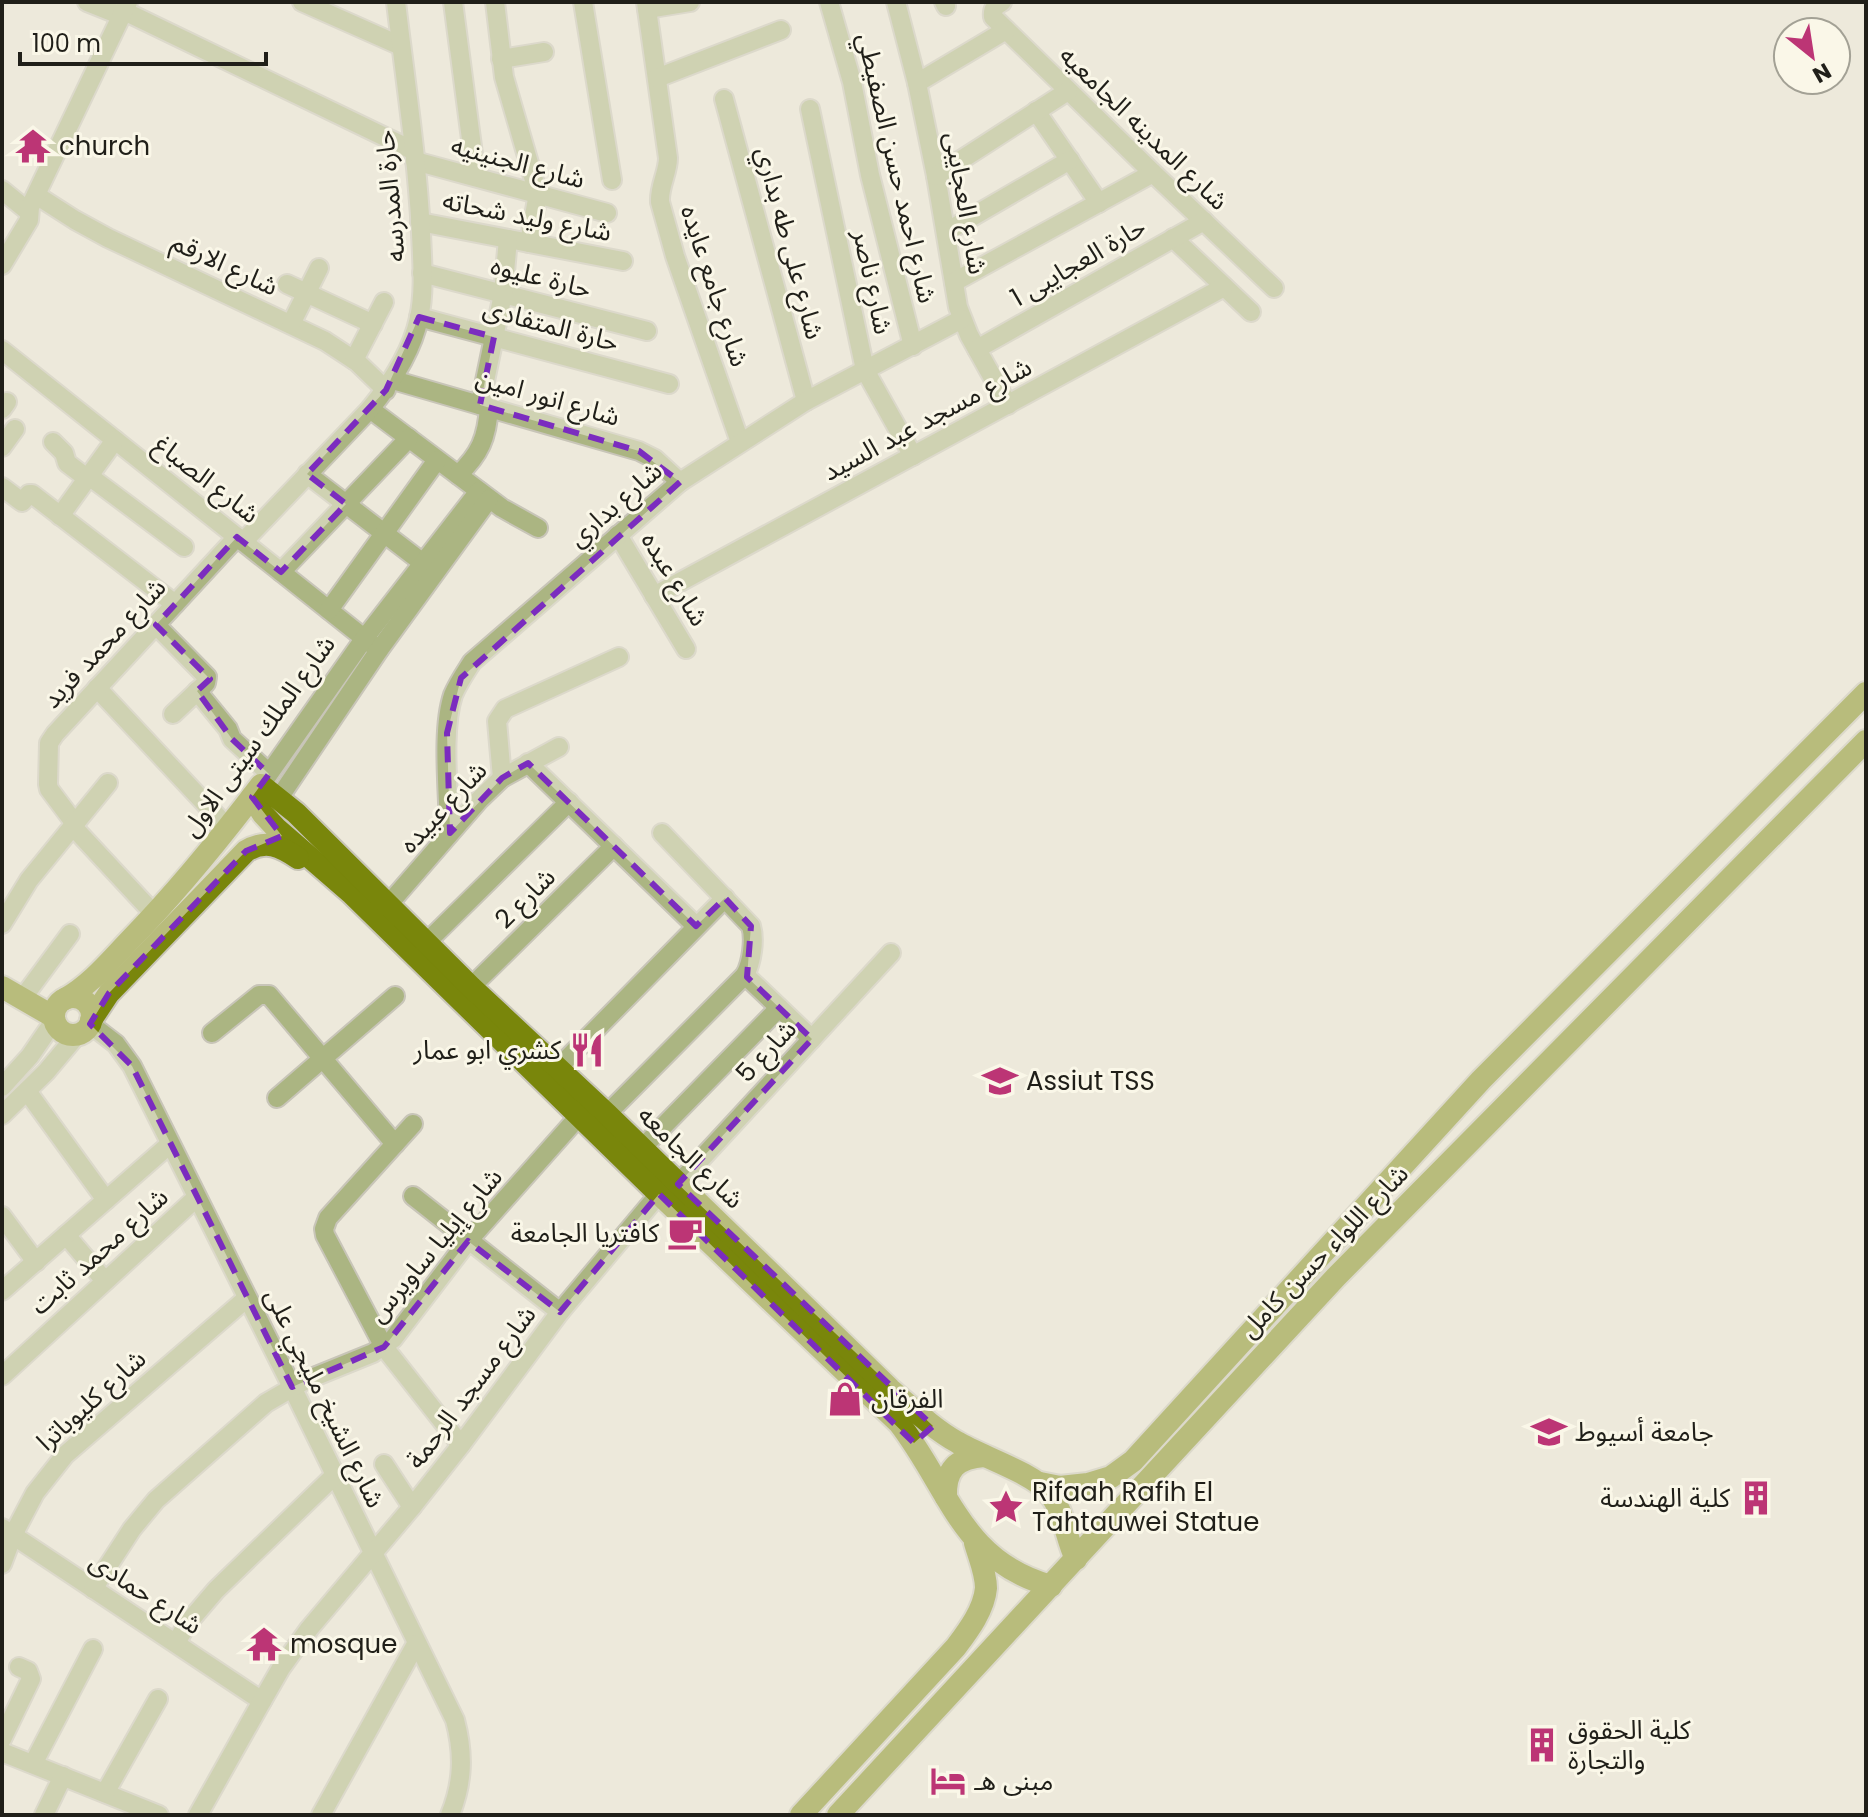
<svg xmlns="http://www.w3.org/2000/svg" width="1868" height="1817" font-family="Poppins,'Noto Sans Arabic',sans-serif">
	<style>
		.lines { fill: none; stroke-linecap: round; stroke-linejoin: round }
		.minor-casing { stroke: #c8c5b8; stroke-width: 22 }
		.major-casing { stroke: #c8c5b8; stroke-width: 26 }
		.minor { stroke: #abb582; stroke-width: 18 }
		.major { stroke: #79860b; stroke-width: 22 }
		.marked { fill: none; stroke: #7b2cbf; stroke-width: 6; stroke-dasharray: 16 10; stroke-linejoin: round }
		.labels { text-anchor: middle; dominant-baseline: central; stroke-width: 6; stroke-linejoin: round; paint-order: stroke }
		.street-label { font-size: 26px; fill: #201f19; stroke: #faf7e8 }
		.poi-label { font-size: 26px; fill: #201f19; stroke: #faf7e8; text-anchor: start }
	</style>
	<rect width="100%" height="100%" fill="#ede9db"/>
	<g class="lines">
		<g class="minor-casing">
			<g id="minor">
				<path d="M87,2l35,14"/>
				<path d="M302,2l99,44"/>
				<path d="M453,2l23,175"/>
				<path d="M495,2l9,75 34,117 -9,49"/>
				<path d="M583,2l29,178"/>
				<path d="M646,2l22,156c0,15 -9,28 -8,44l15,54 65,186"/>
				<path d="M829,2l23,80 18,93 43,171"/>
				<path d="M896,2l21,81 19,93 22,131 11,28 39,70"/>
				<path d="M944,2l2,4"/>
				<path d="M1002,2c-7,4 -10,7 -9,15l160,156 121,115"/>
				<path d="M647,9l43,-7"/>
				<path d="M124,11l290,140"/>
				<path d="M501,59l43,-7"/>
				<path d="M657,78l124,-48"/>
				<path d="M917,83l89,-53"/>
				<path d="M724,99l82,302"/>
				<path d="M810,109l55,261 48,86"/>
				<path d="M1036,111l63,92"/>
				<path d="M415,161l192,52"/>
				<path d="M936,176l132,-85"/>
				<path d="M2,190l27,22"/>
				<path d="M36,195l39,25 33,18 217,103 32,21 29,28"/>
				<path d="M420,222l203,39"/>
				<path d="M946,232l124,-72"/>
				<path d="M1173,238l78,74"/>
				<path d="M2,265l27,-45 1,-13 98,-205"/>
				<path d="M422,273l225,58"/>
				<path d="M954,282l199,-109"/>
				<path d="M287,284l86,40"/>
				<path d="M419,317l250,67"/>
				<path d="M291,324l28,-56"/>
				<path d="M977,349l227,-128"/>
				<path d="M2,350l377,300"/>
				<path d="M354,360l30,-58"/>
				<path d="M393,380l246,71 16,8 25,23"/>
				<path d="M480,405l23,-111 5,-55"/>
				<path d="M2,409l5,-7"/>
				<path d="M370,409l132,99 36,20"/>
				<path d="M53,442l11,11 3,10 21,16"/>
				<path d="M2,447l13,-18"/>
				<path d="M307,474l116,89"/>
				<path d="M458,475c22,-21 29,-37 31,-68"/>
				<path d="M89,476l95,71"/>
				<path d="M2,487l20,15 7,-8h3l143,110"/>
				<path d="M60,516l55,-76"/>
				<path d="M618,535l68,114"/>
				<path d="M243,542l127,-133c22,-27 42,-57 49,-91 6,-27 3,-58 2,-85 -4,-78 -16,-154 -25,-231"/>
				<path d="M281,572l128,-134"/>
				<path d="M654,596l570,-309"/>
				<path d="M329,610l108,-150"/>
				<path d="M156,625l51,52 -1,6 -33,31"/>
				<path d="M97,688l131,140"/>
				<path d="M197,691l31,38 4,10 37,34"/>
				<path d="M528,763l168,163"/>
				<path d="M502,778l-5,-57 8,-12 114,-52"/>
				<path d="M261,785l103,-146 115,-148"/>
				<path d="M279,798l100,-148 110,-151"/>
				<path d="M662,833l89,93c4,13 1,36 -6,49l67,64"/>
				<path d="M449,834c0,-39 -8,-103 4,-139 5,-12 12,-22 19,-33l208,-180 126,-81 156,-82"/>
				<path d="M381,913l98,-113 23,-22 57,-31"/>
				<path d="M155,915l-78,-84 -4,-10 -24,-32 -1,-5 1,-41 6,-9 182,-197"/>
				<path d="M2,924l27,-44 79,-97"/>
				<path d="M427,942l142,-140"/>
				<path d="M471,987l143,-141"/>
				<path d="M22,999l48,-65"/>
				<path d="M90,1024l26,20 16,22 160,321 163,333c9,34 8,63 -5,95"/>
				<path d="M212,1033l47,-38h10l126,149"/>
				<path d="M558,1068l167,-170"/>
				<path d="M2,1087l28,-31 24,-35"/>
				<path d="M27,1091l79,109"/>
				<path d="M277,1098l118,-102"/>
				<path d="M607,1114l138,-139"/>
				<path d="M2,1115l44,-43 31,-37"/>
				<path d="M413,1124l-85,94 -4,11 1,6 59,112 77,98"/>
				<path d="M642,1148l137,-140"/>
				<path d="M678,1184l213,-231"/>
				<path d="M413,1196l147,116"/>
				<path d="M2,1216l34,46"/>
				<path d="M66,1235l39,46"/>
				<path d="M2,1291l168,-147"/>
				<path d="M2,1376l194,-178"/>
				<path d="M384,1464l28,43"/>
				<path d="M2,1528l260,173"/>
				<path d="M2,1564l11,-29 22,-42 30,-38 182,-157"/>
				<path d="M93,1589l39,-60 24,-29 110,-97 38,-22 69,-28 20,-14 75,-98 120,-135"/>
				<path d="M176,1643l11,-19 29,-34 118,-114"/>
				<path d="M2,1739l29,-60 -3,-8 -9,-4"/>
				<path d="M2,1752l157,63"/>
				<path d="M33,1764l60,-115"/>
				<path d="M105,1793l53,-94"/>
				<path d="M44,1815l19,-39"/>
				<path d="M198,1815l64,-114 19,-33 28,-39 103,-122 49,-62 99,-133 99,-118"/>
				<path d="M321,1815l95,-171"/>
			</g>
		</g>
		<g class="major-casing">
			<g id="major">
				<path d="M252,797l11,17 13,14 75,65 308,301 240,229c51,66 62,138 152,163"/>
				<path d="M2,987l52,30"/>
				<circle cx="73" cy="1016" r="19"/>
				<path d="M65,999c26,-15 44,-37 64,-58 48,-49 91,-102 132,-156l35,28 175,174 136,127 283,275c21,18 42,39 67,53 23,14 76,31 91,50 17,19 17,45 28,67"/>
				<path d="M91,1020l18,-27 137,-142c20,-12 34,-5 52,7"/>
				<path d="M1040,1483l20,4 28,-3 23,-7 22,-16 348,-381 385,-387"/>
				<path d="M946,1497c-1,-27 10,-39 38,-41"/>
				<path d="M801,1815l155,-168c12,-16 28,-37 30,-59 0,-15 -7,-31 -11,-45"/>
				<path d="M838,1815l498,-538 530,-536"/>
			</g>
		</g>
		<use href="#minor" class="minor"/>
		<use href="#major" class="major"/>
	</g>
	<path d="M0 0H1868V1817H0ZM419,317l75,20 -14,68 159,46 41,31 -219,196 -14,55 3,100 52,-55 26,-15 168,163 29,-28 26,28 -4,51 65,62 -134,145 255,242 -19,17 -255,-249 -99,118 -92,-71 -84,106 -92,40 -160,-321 -42,-42 19,-31 137,-142 36,-15 -30,-39 17,-23 -37,-35 -35,-48 13,-12 -54,-54 81,-88 44,35 65,-68 -39,-30 79,-84z" fill="#ede9db" fill-opacity=".55" fill-rule="evenodd"/>
	<path class="marked" d="M419,317l75,20 -14,68 159,46 41,31 -219,196 -14,55 3,100 52,-55 26,-15 168,163 29,-28 26,28 -4,51 65,62 -134,145 255,242 -19,17 -255,-249 -99,118 -92,-71 -84,106 -92,40 -160,-321 -42,-42 19,-31 137,-142 36,-15 -30,-39 17,-23 -37,-35 -35,-48 13,-12 -54,-54 81,-88 44,35 65,-68 -39,-30 79,-84z"/>
	<defs>
		<g id="temple-bare" transform="scale(2.76)"><path d="M0-6L5-2H3V0L6.5 2.5H4V6H1.5V3h-3V6H-4V2.5H-6.5L-3 0V-2H-5Z" fill="#bc3575" stroke="#faf7e8" stroke-width="2.5" paint-order="stroke"/></g>
		<g id="restaurant-bare" transform="scale(2.76)"><path d="M-5-6h1v4h1v-4h1v4h1v-4h1v5L-1.5 .5V6h-2V.5L-5-1ZM5-6V6H3V1.5H1.5Q1.5-4 5-6Z" fill="#bc3575" stroke="#faf7e8" stroke-width="2.5" paint-order="stroke"/></g>
		<g id="school-bare" transform="scale(2.76)"><path d="M0-5L7-2L0 1L-7-2ZM-4 1L0 2.5L4 1V4Q0 6-4 4Z" fill="#bc3575" stroke="#faf7e8" stroke-width="2.5" paint-order="stroke"/></g>
		<g id="cafe-bare" transform="scale(2.76)"><path d="M-5.5-4.5H6V0H3Q3 3.5 0 3.5H-2.5Q-5.5 3.5-5.5 0ZM3-3.2v2h1.7v-2ZM-6 4.5H4V6H-6Z" fill="#bc3575" stroke="#faf7e8" stroke-width="2.5" paint-order="stroke"/></g>
		<g id="shop-bare" transform="scale(2.76)"><path d="M-5-2.5h2.3a2.7 3.5 0 0 1 5.4 0H5L5.5 6h-11ZM-1.5-2.5h3a1.5 2.3 0 0 0-3 0Z" fill="#bc3575" stroke="#faf7e8" stroke-width="2.5" paint-order="stroke"/></g>
		<g id="university-bare" transform="scale(2.76)"><path d="M0-5L7-2L0 1L-7-2ZM-4 1L0 2.5L4 1V4Q0 6-4 4Z" fill="#bc3575" stroke="#faf7e8" stroke-width="2.5" paint-order="stroke"/></g>
		<g id="building-bare" transform="scale(2.76)"><path d="M-4-6H4V6H1V3H-1V6H-4ZM-2.5-4.3h1.7v1.8h-1.7ZM.8-4.3h1.7v1.8H.8ZM-2.5-1h1.7V.8h-1.7ZM.8-1h1.7V.8H.8Z" fill="#bc3575" stroke="#faf7e8" stroke-width="2.5" paint-order="stroke"/></g>
		<g id="sight-bare" transform="scale(2.76)"><path d="M0-6L1.8-2.2L6-1.7L2.9 1.2L3.7 5.4L0 3.3L-3.7 5.4L-2.9 1.2L-6-1.7L-1.8-2.2Z" fill="#bc3575" stroke="#faf7e8" stroke-width="2.5" paint-order="stroke"/></g>
		<g id="hotel-bare" transform="scale(2.76)"><path d="M-6-4.5h1.5V1H6V5H4.5V3h-9V5H-6ZM-4 0a1.8 1.8 0 1 1 3.6 0ZM.5 0V-2.5h3Q6-2.5 6 0Z" fill="#bc3575" stroke="#faf7e8" stroke-width="2.5" paint-order="stroke"/></g>
	</defs>
	<g fill-rule="evenodd">
		<use href="#temple-bare" x="33" y="146"/>
		<use href="#restaurant-bare" x="587" y="1050"/>
		<use href="#school-bare" x="1000" y="1081"/>
		<use href="#cafe-bare" x="685" y="1233"/>
		<use href="#shop-bare" x="845" y="1399"/>
		<use href="#university-bare" x="1549" y="1432"/>
		<use href="#building-bare" x="1756" y="1498"/>
		<use href="#sight-bare" x="1006" y="1507"/>
		<use href="#temple-bare" x="264" y="1644"/>
		<use href="#building-bare" x="1542" y="1745"/>
		<use href="#hotel-bare" x="948" y="1781"/>
	</g>
	<g class="labels">
		<g class="street-label">
			<text transform="translate(1144 128) rotate(44)">شارع المدينه الجامعيه</text>
			<text transform="translate(518 162) rotate(15)">شارع الجنينيه</text>
			<text transform="translate(897 168) rotate(77)">شارع احمد حسن الصفيطي</text>
			<text transform="translate(390 196) rotate(-95)">حارة المدرسه</text>
			<text transform="translate(966 203) rotate(80)">شارع العجايبى</text>
			<text transform="translate(527 216) rotate(11)">شارع وليد شحاته</text>
			<text transform="translate(790 243) rotate(75)">شارع على طه بداري</text>
			<text transform="translate(1078 262) rotate(-30)">حارة العجايبى 1</text>
			<text transform="translate(225 264) rotate(25)">شارع الارقم</text>
			<text transform="translate(541 277) rotate(14)">حارة عليوه</text>
			<text transform="translate(873 282) rotate(78)">شارع ناصر</text>
			<text transform="translate(715 286) rotate(72)">شارع جامع عايده</text>
			<text transform="translate(551 325) rotate(15)">حارة المتفادى</text>
			<text transform="translate(548 397) rotate(16)">شارع انور امين</text>
			<text transform="translate(927 419) rotate(-28)">شارع مسجد عبد السيد</text>
			<text transform="translate(207 479) rotate(38)">شارع الصباغ</text>
			<text transform="translate(615 504) rotate(-41)">شارع بداري</text>
			<text transform="translate(675 579) rotate(59)">شارع عبده</text>
			<text transform="translate(104 643) rotate(-47)">شارع محمد فريد</text>
			<text transform="translate(258 736) rotate(-54)">شارع الملك سيتى الاول</text>
			<text transform="translate(443 807) rotate(-47)">شارع عبيده</text>
			<text transform="translate(525 898) rotate(-45)">شارع 2</text>
			<text transform="translate(766 1051) rotate(-47)">شارع 5</text>
			<text transform="translate(691 1157) rotate(44)">شارع الجامعه</text>
			<text transform="translate(435 1245) rotate(-50)">شارع إيليا ساويرس</text>
			<text transform="translate(99 1251) rotate(-42)">شارع محمد ثابت</text>
			<text transform="translate(1324 1251) rotate(-46)">شارع اللواء حسن كامل</text>
			<text transform="translate(471 1387) rotate(-53)">شارع مسجد الرحمة</text>
			<text transform="translate(325 1398) rotate(64)">شارع الشيخ مليجي على</text>
			<text transform="translate(91 1400) rotate(-42)">شارع كليوباترا</text>
			<text transform="translate(146 1593) rotate(33)">شارع حمادى</text>
		</g>
		<g class="poi-label">
			<text x="59" y="146">church</text>
			<text x="561" y="1050" text-anchor="end">كشري ابو عمار</text>
			<text x="1026" y="1081">Assiut TSS</text>
			<text x="659" y="1233" text-anchor="end">كافتريا الجامعة</text>
			<text x="871" y="1399">الفرقان</text>
			<text x="1575" y="1432">جامعة أسيوط</text>
			<text x="1032" y="1492">Rifaah Rafih El<tspan x="1032" dy="30">Tahtauwei Statue</tspan></text>
			<text x="1730" y="1498" text-anchor="end">كلية الهندسة</text>
			<text x="290" y="1644">mosque</text>
			<text x="1568" y="1730">كلية الحقوق<tspan x="1568" dy="30">والتجارة</tspan></text>
			<text x="974" y="1781">مبنى هـ</text>
		</g>
	</g>
	<rect width="1868" height="1817" fill="none" stroke="#201f19" stroke-width="8"/>
	<g transform="translate(1812 56) rotate(150)"><circle r="38" fill="#faf7e8" stroke="#a3a195" stroke-width="2"/>
	<path d="M0-6L14 30L0 20L-14 30Z" fill="#bc3575"/>
	<text y="-12" font-size="22" font-weight="bold" text-anchor="middle" fill="#201f19">N</text>
	</g>
	<path d="M20 52v12h246v-12" fill="none" stroke="#201f19" stroke-width="4"/>
	<text x="32" y="52" font-size="24" fill="#201f19" stroke="#faf7e8" stroke-width="6" paint-order="stroke">100 m</text>
</svg>
